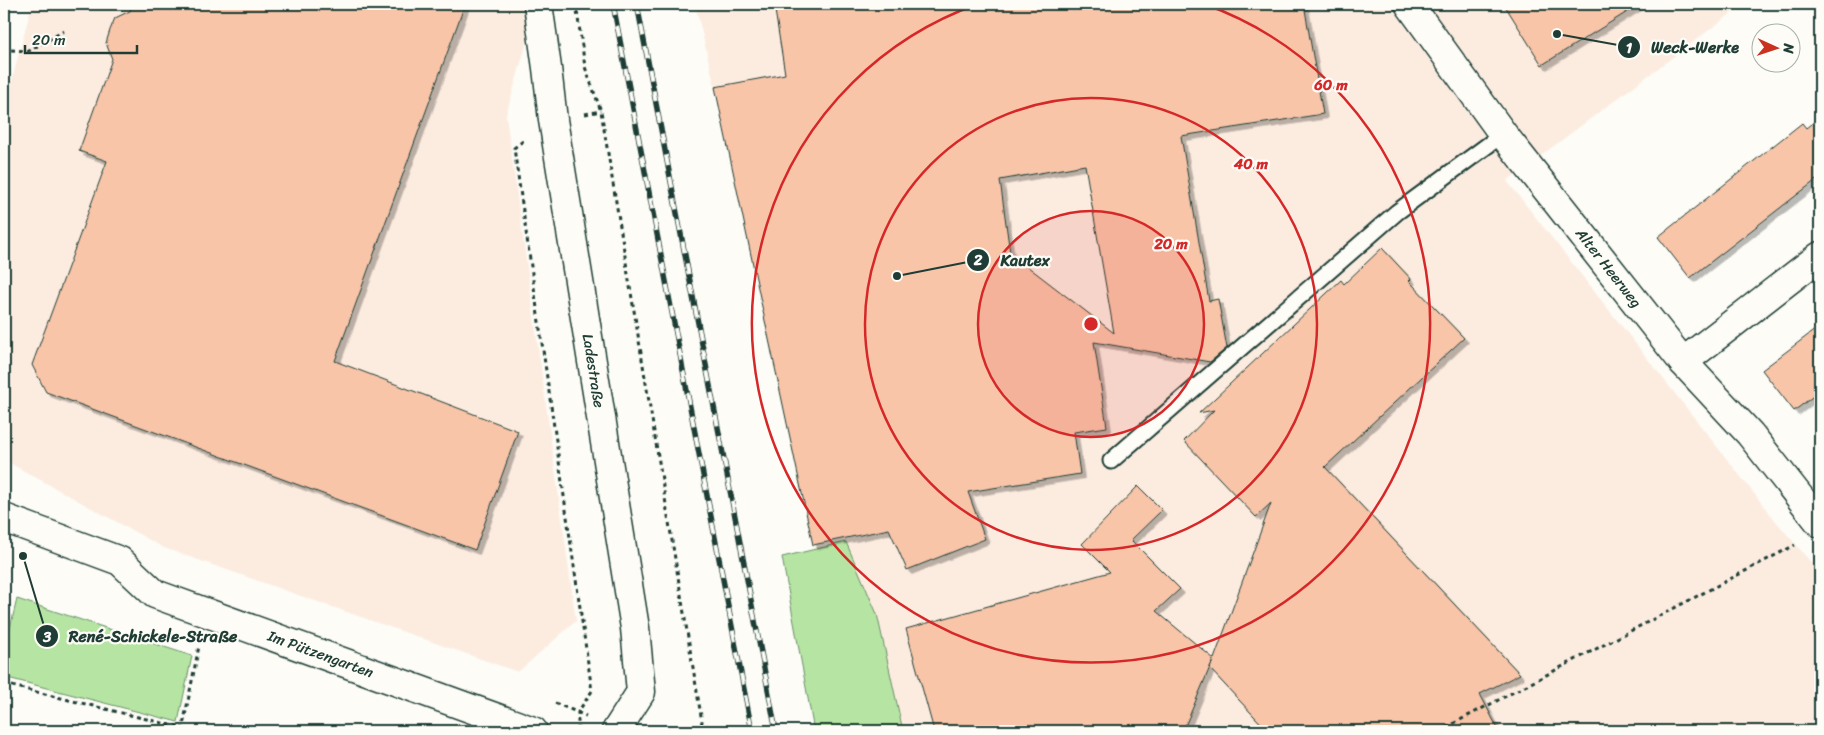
<svg xmlns="http://www.w3.org/2000/svg" width="1824" height="735" font-family="Sriracha,sans-serif">
	<style>
		.built { fill: #fcece0 }
		.green { fill: #b6e4a2; stroke: #6a906b }
		.building { fill: #f8c5a9; stroke: #1f3d34; fill-rule: evenodd; filter: url(#shadow) }
		.lines { fill: none; stroke-linecap: round; stroke-linejoin: round }
		.lane-casing { stroke: #1f3d34; stroke-width: 19 }
		.street-casing { stroke: #1f3d34; stroke-width: 31 }
		.path { stroke: #1f3d34; stroke-width: 3; stroke-dasharray: 4 4; stroke-linecap: butt }
		.lane { stroke: #fdfcf7; stroke-width: 15 }
		.street { stroke: #fdfcf7; stroke-width: 28 }
		.rail-casing { stroke: #1f3d34; stroke-width: 5.5 }
		.rail { stroke: #fdfcf7; stroke-width: 4; stroke-dasharray: 11; stroke-linecap: butt }
		.ring { fill: none; stroke: #d62828; stroke-width: 2.5 }
		.labels { text-anchor: middle; dominant-baseline: central; stroke-width: 4.5; stroke-linejoin: round; paint-order: stroke }
		.street-label { font-size: 15px; fill: #1f3d34; stroke: #fdfcf7 }
		.centre { fill: #d62828; stroke: #fdfcf7; stroke-width: 2.5 }
		.ring-label { font-size: 15px; text-anchor: middle; font-weight: bold; fill: #d62828; stroke: #fdfcf7; stroke-width: 4.5; stroke-linejoin: round; paint-order: stroke }
		.leader { fill: none; stroke: #1f3d34; stroke-width: 2 }
		.callout-dot { fill: #1f3d34; stroke: #fdfcf7; stroke-width: 2 }
		.mark-label { font-size: 15px; text-anchor: middle; font-weight: bold; fill: #fff }
		.callout-label { font-size: 16px; text-anchor: middle; font-weight: bold; fill: #1f3d34; stroke: #fdfcf7; stroke-width: 4.5; stroke-linejoin: round; paint-order: stroke }
	</style>
	<defs>
		<filter id="shadow"><feDropShadow dx="4.5" dy="4.5" stdDeviation="0" flood-color="#0004"/></filter>
	</defs>
	<rect width="100%" height="100%" fill="#fdfcf7"/>
	<filter id="ink" filterUnits="userSpaceOnUse"><feTurbulence type="fractalNoise" baseFrequency=".02" numOctaves="2"/><feDisplacementMap in="SourceGraphic" scale="10" xChannelSelector="R" yChannelSelector="G"/><feConvolveMatrix kernelMatrix="1 2 1 2 8 2 1 2 1" color-interpolation-filters="sRGB"/></filter>
	<g filter="url(#ink)">
		<g class="built">
			<path d="M32,4h495l4,24 -25,87 70,506 -58,51 -354,-124 -160,-88v-335l6,-38z"/>
			<path d="M695,4h1049l-237,177 268,339 45,53v158h-978l-29,-186 -98,-458z"/>
		</g>
		<g class="green">
			<path d="M846,542l31,72 26,117h-89l-32,-174z"/>
			<path d="M17,599l175,57 -14,66 -174,-45v-23z"/>
		</g>
		<g class="building">
			<path d="M132,4h333l-130,357 183,70 -43,119 -429,-158 -14,-27 75,-204 -28,-10 33,-92 -6,-16 4,-13 5,-12 15,-7z"/>
			<path d="M774,4h530l19,110 -142,22 28,165 9,-2 9,49 -17,14 -116,-20 13,85 -33,5 6,42 -112,18 17,47 -78,31 -18,-41 -76,16 -98,-458 70,-13zM1085,165l29,168 -104,-80 -10,-73z"/>
			<path d="M1504,4h136l-98,61z"/>
			<path d="M1820,117v60l-130,101 -32,-41 144,-114 4,5z"/>
			<path d="M1382,248l29,31 -2,2 55,57 -139,129 195,207 -40,20 19,37h-231l-58,-62 3,-9 -30,71h-249l-28,-102 204,-57 -28,-28 56,-58 24,24 -31,30 49,49 -24,22 58,48 57,-156 -15,14 -72,-76 30,-31 -15,3 142,-133 3,4z"/>
			<path d="M1820,326v65l-26,20 -32,-41z"/>
		</g>
		<g class="lines">
			<g class="lane-casing">
				<path id="lane" d="M1111,461l286,-249 106,-78"/>
			</g>
			<g class="street-casing">
				<g id="street">
					<path id="s1" d="M538,4l9,64 6,52 82,508 6,64 -25,39"/>
					<path id="s2" d="M1409,4l94,130 180,228 67,72 70,89"/>
					<path d="M1683,362l137,-106"/>
					<path id="s3" d="M4,518l116,43 35,33 378,137"/>
				</g>
			</g>
			<g class="path">
				<path d="M576,4l9,63 16,44 101,611 -4,9"/>
				<path d="M11,50l18,1 35,-20"/>
				<path d="M585,114l16,-3"/>
				<path d="M523,141l-9,7 78,543 -14,21v19"/>
				<path d="M4,684l179,44"/>
				<path d="M555,703l31,13"/>
				<path d="M182,731l17,-85"/>
				<path d="M1439,731l356,-186"/>
			</g>
			<use href="#lane" class="lane"/>
			<use href="#street" class="street"/>
			<g class="rail-casing">
				<g id="rail">
					<path d="M613,4l139,727"/>
					<path d="M637,4l139,727"/>
				</g>
			</g>
			<use href="#rail" class="rail"/>
		</g>
	</g>
	<circle cx="1091" cy="324" r="113" fill="#d62828" fill-opacity=".12"/>
	<g class="ring">
		<circle cx="1091" cy="324" r="113"/>
		<circle cx="1091" cy="324" r="226"/>
		<path d="M1204 4A339 339 0 1 1 978 4"/>
	</g>
	<g class="labels">
		<g class="street-label">
			<text stroke="none"><textPath href="#s2" startOffset="331">Alter Heerweg</textPath></text>
			<text stroke="none"><textPath href="#s1" startOffset="371">Ladestraße</textPath></text>
			<text stroke="none"><textPath href="#s3" startOffset="348">Im Pützengarten</textPath></text>
		</g>
	</g>
	<circle cx="1091" cy="324" r="8" class="centre"/>
	<g class="ring-label">
		<text x="1331" y="90">60 m</text>
		<text x="1251" y="169">40 m</text>
		<text x="1171" y="249">20 m</text>
	</g>
	<path class="leader" d="M1557 34L1629 47M897 276L978 260M23 556L47 636"/>
	<g class="callout-dot">
		<circle cx="1557" cy="34" r="5"/>
		<circle cx="897" cy="276" r="5"/>
		<circle cx="23" cy="556" r="5"/>
		<circle cx="1629" cy="47" r="12"/>
		<circle cx="978" cy="260" r="12"/>
		<circle cx="47" cy="636" r="12"/>
	</g>
	<g class="mark-label">
		<text x="1629" y="53">1</text>
		<text x="978" y="265">2</text>
		<text x="47" y="642">3</text>
	</g>
	<g class="callout-label">
		<text x="1695" y="53">Weck-Werke</text>
		<text x="1025" y="266">Kautex</text>
		<text x="153" y="642">René-Schickele-Straße</text>
	</g>
	<rect width="1824" height="735" fill="none" stroke="#fdfcf7" stroke-width="20"/>
	<rect x="10" y="10" width="1804" height="715" fill="none" stroke="#1f3d34" stroke-width="2" filter="url(#ink)"/>
	<g transform="translate(1776 48) rotate(93)"><circle r="24" fill="#fdfcf7" stroke="#a4b0a9"/>
	<path d="M0-4L9 19L0 12L-9 19Z" fill="#c8321e"/>
	<text y="-8" font-size="14" font-weight="bold" text-anchor="middle" fill="#1f3d34">N</text>
	</g>
	<path d="M25 45v8h112v-8" fill="none" stroke="#1f3d34" stroke-width="2.5"/>
	<text x="32" y="45" font-size="15" fill="#1f3d34" stroke="#fdfcf7" stroke-width="4" paint-order="stroke">20 m</text>
</svg>
